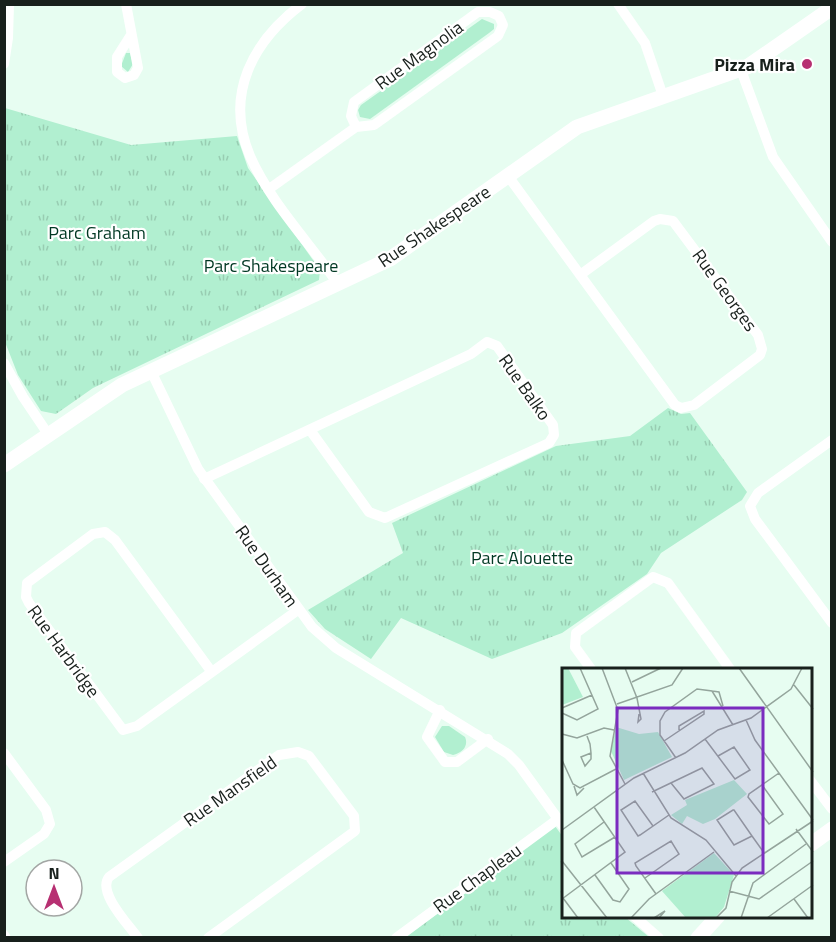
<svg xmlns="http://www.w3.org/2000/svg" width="836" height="942" font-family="'Titillium Web',sans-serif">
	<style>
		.grass { fill: #b1efd0 }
		.park { fill: url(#park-tufts) }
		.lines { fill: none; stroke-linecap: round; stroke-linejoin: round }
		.street { stroke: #fff; stroke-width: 10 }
		.secondary { stroke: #fff; stroke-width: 15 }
		.poi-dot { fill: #b73072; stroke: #fff; stroke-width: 2 }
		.labels { text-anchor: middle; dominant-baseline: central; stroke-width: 4.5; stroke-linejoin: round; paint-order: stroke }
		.street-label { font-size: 18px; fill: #18201c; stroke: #fff }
		.poi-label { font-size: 18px; font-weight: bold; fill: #18201c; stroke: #fff; text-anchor: end }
		.park-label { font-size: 18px; fill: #003823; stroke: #fff }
		.inset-road { fill: none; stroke: #94a59c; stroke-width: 1.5 }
		.view { fill: #7b2cbf; fill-opacity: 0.15; stroke: #7b2cbf; stroke-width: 3 }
		.inset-edge { fill: none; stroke: #18201c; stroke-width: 3 }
	</style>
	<defs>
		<pattern id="park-tufts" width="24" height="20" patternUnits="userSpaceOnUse" patternTransform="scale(1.5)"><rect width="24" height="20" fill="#b1efd0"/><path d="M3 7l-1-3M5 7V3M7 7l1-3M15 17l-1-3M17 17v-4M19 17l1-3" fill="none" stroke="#98cdb2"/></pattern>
	</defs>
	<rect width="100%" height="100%" fill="#e7fdf1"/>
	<g class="grass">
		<path d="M482,19l12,5v5l-5,4 -119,86 -10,-2 -2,-7 3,-5z"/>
		<path d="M126,53h4l3,11 -5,8 -7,-6z"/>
		<path d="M442,726h7l16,11c4,9 -3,16 -12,18l-9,-3 -9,-15z"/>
	</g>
	<g class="park">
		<path d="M5,108l126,37 106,-9 11,32 72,102 -1,10 -226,108 -37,26 -15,-3 -23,-36 -13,-33z"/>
		<path d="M668,408l13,6 9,-1 57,79 -5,8 -81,53 -14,21 -85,59 -70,26 -91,-41 -30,41 -46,-30 -17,-19 95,-57 -11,-30 164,-77 74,-10z"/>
		<path d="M555,826l8,11v79l62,1 24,20 -244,1z"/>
	</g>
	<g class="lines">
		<g class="street">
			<path d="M126,4l12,64 -4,7 -9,3 -8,-6v-15l14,-22"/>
			<path d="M302,4c-49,37 -78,90 -52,152 20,46 59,86 88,128"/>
			<path d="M618,4l27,39 18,53"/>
			<path d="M4,64l4,-26 1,-34"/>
			<path d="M741,70l32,87 59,85"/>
			<path d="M508,176l167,229 6,3 13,-3 66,-50 2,-6 -4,-14 -85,-114 -13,-2 -6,2 -74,54"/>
			<path d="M269,189l87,-62 18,-2 124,-89 5,-11 -4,-9 -9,-4h-12l-124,90 -3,14 5,11"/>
			<path d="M4,363l19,34 25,37"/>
			<path d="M151,371l47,98 114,158 24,21 172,106 11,11 44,61"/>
			<path d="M832,440l-74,53 -8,13 5,13 77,104"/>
			<path d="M204,479l267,-125 16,-12 10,4 56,79 1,10 -5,8 -164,75 -16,-6 -59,-82"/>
			<path d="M591,669l-16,-22 1,-14 77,-56 15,6 62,86"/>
			<path d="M211,671l-96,-131 -10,-8 -12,2 -66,49 -1,14 3,6 94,127 14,-4 161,-116"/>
			<path d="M440,710l-13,27 18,25h12l31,-23"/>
			<path d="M4,753l42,57 4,14 -6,10 -40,28"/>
			<path d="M810,780l22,29"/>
			<path d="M634,916l25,22"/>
			<path d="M4,935l2,3"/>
			<path d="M138,938c-10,-14 -41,-46 -29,-61l170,-122 19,-3 11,4 45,60 1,15 -147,107"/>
			<path d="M396,938l162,-119"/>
		</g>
		<g class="secondary">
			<path d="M4,465l118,-80 268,-126 187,-132 170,-60 85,-59"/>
			<path d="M810,845l22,-16"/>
			<path d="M698,938l20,-22"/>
		</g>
	</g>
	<circle class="poi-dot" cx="807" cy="64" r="6"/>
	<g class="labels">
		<g class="street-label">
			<text transform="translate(419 55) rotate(-36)">Rue Magnolia</text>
			<text transform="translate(434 226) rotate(-34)">Rue Shakespeare</text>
			<text transform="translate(725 290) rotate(54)">Rue Georges</text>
			<text transform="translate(525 387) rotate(55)">Rue Balko</text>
			<text transform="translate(267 566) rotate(55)">Rue Durham</text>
			<text transform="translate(64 651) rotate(54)">Rue Harbridge</text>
			<text transform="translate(230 791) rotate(-35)">Rue Mansfield</text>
			<text transform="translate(477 878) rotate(-36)">Rue Chapleau</text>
		</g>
		<g class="poi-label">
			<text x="795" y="64">Pizza Mira</text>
		</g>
		<g class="park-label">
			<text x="97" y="232">Parc Graham</text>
			<text x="271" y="265">Parc Shakespeare</text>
			<text x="522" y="557">Parc Alouette</text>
		</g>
	</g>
	<g transform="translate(562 668)">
		<rect width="250" height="250" fill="#e7fdf1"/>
		<path d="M0,0h6l15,29 -21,8zM54,59l23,7 19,-2 14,25 -48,23 -13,-29zM172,112l13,14 -32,25 -12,5 -16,-8 -5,8 -11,-9 16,-10 -2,-5zM152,185l20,22 -10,32 -9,11h-29l-24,-27z" fill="#b1efd0"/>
		<path class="inset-road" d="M40,0l16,42 -8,46 15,28M63,0l12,30 4,21 -3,3 1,-8M177,0l74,104M70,14l29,-14M232,17l19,24M150,23l7,1 4,14M55,36l55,-19 11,-17M0,40l30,-13M0,45l15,7 21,-11 -18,-41M184,52l9,20 58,80M0,66l15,4 27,-10 10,2M25,68l3,8 1,9v6l-6,7 -4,-9 10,-4M143,71l30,40 15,-9 -16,-23 -16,9M102,73l40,-27v-3l-25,15v4M114,90l-16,-23v-14l5,-9 32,-23 15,2 21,34M0,92l11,24 7,4 36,-19M81,105l28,45 35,22 30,36M200,117l21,29 -14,10 -21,-27 1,-3 30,-21M12,118l3,9 7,-7M90,124l50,-24 12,16 -30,15 -13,-16M42,154l-29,22 7,13 33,-20M91,158l-18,-25 -14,9 17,26 2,-1 29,-20M234,161l17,23M0,162l72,-52 51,-25 33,-23 33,-12 40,-29 11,-21M190,168l-18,9 -17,-25 16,-10h1l18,26 10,14 2,2M0,193l45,57M33,207l18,25 7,2 9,-13 -18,-26M83,210l34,-24 -8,-13 -36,22 1,3 20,28M167,223l30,8 54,-38M1,230l15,20M0,231l63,-47 -31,-45M232,231l14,19M69,250l18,-19 65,-47M92,250l11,-7 -6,7M154,250l10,-10 6,-26 10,-14 71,-47M179,250l12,-35 53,-39M205,250l46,-33"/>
		<path class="view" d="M55,40h146v165h-146z"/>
		<rect width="250" height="250" class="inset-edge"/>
	</g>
	<rect width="836" height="942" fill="none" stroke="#18201c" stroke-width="12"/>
	<g transform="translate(54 888)"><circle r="28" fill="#ffffff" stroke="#a3a6a4" stroke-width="1.5"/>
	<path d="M0-4.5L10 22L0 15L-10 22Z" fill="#b73072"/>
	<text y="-9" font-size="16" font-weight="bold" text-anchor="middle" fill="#18201c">N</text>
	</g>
</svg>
